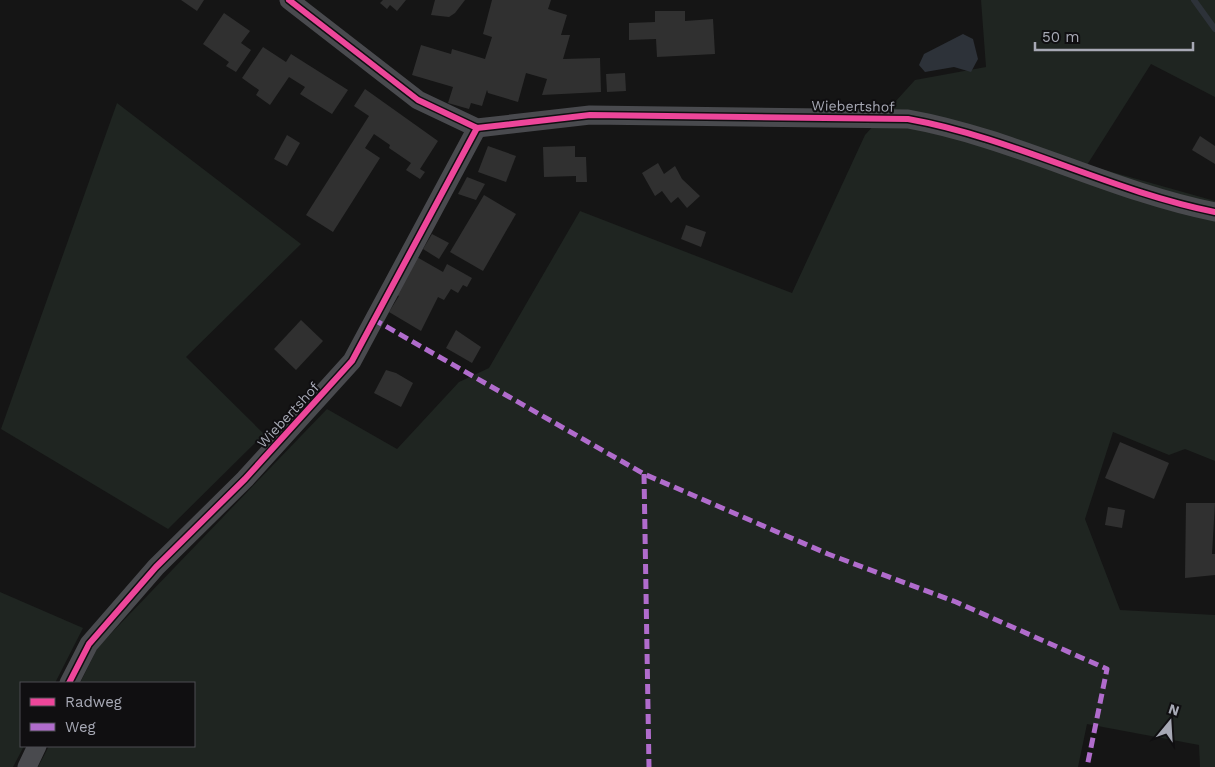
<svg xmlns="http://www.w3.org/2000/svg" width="1215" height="767" font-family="'Work Sans',sans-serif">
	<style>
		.green { fill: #1f2521 }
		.water { fill: #2d3239 }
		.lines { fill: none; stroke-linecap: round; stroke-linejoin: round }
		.stream { stroke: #2d3239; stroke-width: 6 }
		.building { fill: #303030 }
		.minor { stroke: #494a4e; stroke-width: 19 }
		.quiet { stroke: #b06ccc; stroke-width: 5; stroke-dasharray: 10 5; stroke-linecap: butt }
		.cycleway-casing { stroke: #100f11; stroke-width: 9 }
		.cycleway { stroke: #ed469a; stroke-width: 6 }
		.labels { text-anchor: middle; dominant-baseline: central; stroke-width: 4; stroke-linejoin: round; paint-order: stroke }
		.street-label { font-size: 14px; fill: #a7a9b5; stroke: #100f11 }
	</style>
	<rect width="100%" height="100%" fill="#151515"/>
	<g class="green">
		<path d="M981,0h234v97l-64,-33 -64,101 128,36v260l-30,-12 -16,6 -56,-23 -28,87 35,91 95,5v152h-15l-1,-22 -112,-21 -9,43h-1040l11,-21h145v-63h-114l18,-36 229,-238 70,40 62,-67 30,-14 91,-157 212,82 73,-158 50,-55 71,-13z"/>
		<path d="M117,103l184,141 -115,113 78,77 -96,95 -167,-100z"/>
		<path d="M0,592l83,36 -28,55h-34v63h3l-11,21h-13z"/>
	</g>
	<path class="water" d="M963,34l10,5 5,20 -7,13 -17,-5 -29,5 -6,-7 5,-11z"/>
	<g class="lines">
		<path class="stream" d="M1194,0l21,29"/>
	</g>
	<g class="building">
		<path d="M181,0h23l-7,11z"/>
		<path d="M383,0h23l-9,11 -7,-6 -3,4 -7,-6z"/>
		<path d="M435,0h30l-10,13 -6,4 -18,-2z"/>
		<path d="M492,0h59l-3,9 19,6 -6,20h9l-7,24 37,-1 1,34 -59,3 5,-16 -21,-6 -8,29 -30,-9 -1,-3 -5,16 -11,-3 -2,6 -21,-6 5,-16 -41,-12 9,-30 30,9 1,-5 33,10 7,-22 -9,-3z"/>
		<path d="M655,11h30v10l28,-2 2,35 -58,3 -1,-18 -27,1v-17l26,-1z"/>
		<path d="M224,13l26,18 -9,12 10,7 -15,22 -10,-6 3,-4 -26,-18z"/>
		<path d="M263,47l23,15 5,-8 57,36 -16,24 -32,-20 5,-7 -16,-10 -19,28 -14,-10 3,-5 -17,-12z"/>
		<path d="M625,73l1,18 -19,1 -1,-18z"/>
		<path d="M365,89l73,52 -18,28 5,3 -5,7 -14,-9 5,-7 -22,-15 1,-3 -16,-11 -9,14 15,10 -47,74 -27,-17 63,-99 -15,-10z"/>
		<path d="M287,135l13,8 -13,23 -13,-7z"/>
		<path d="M1200,136l15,10v18l-23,-14z"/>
		<path d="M488,146l28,10 -10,26 -28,-10z"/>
		<path d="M575,146v11h11l1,25h-11v-6l-32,1 -1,-30z"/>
		<path d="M658,163l6,11 11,-8 7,13 18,17 -13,12 -9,-11 -7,6 -9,-12 -7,5 -13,-23z"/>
		<path d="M467,177l18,7 -9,16 -18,-6z"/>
		<path d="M484,195l32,19 -33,57 -33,-19z"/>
		<path d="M686,225l20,7 -5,15 -20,-8z"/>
		<path d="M432,234l17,9 -10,16 -16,-10z"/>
		<path d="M415,256l28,16 4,-8 25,14 -5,9 -4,-2 -5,8 -7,-4 -7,11 -6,-3 -17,34 -32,-19 10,-16 -2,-1z"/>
		<path d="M301,320l22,21 -27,29 -22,-21z"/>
		<path d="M456,330l25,17 -9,16 -26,-15z"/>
		<path d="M386,370l10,3 17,10 -12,24 -27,-14z"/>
		<path d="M1120,442l49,21 -15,36 -49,-21z"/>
		<path d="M1186,503h29l-3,51h3v21l-30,3z"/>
		<path d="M1108,507l17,3 -3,18 -17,-3z"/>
	</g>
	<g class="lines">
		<g class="minor">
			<path d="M289,0l129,100 59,28 113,-13 318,4c106,19 202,72 307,93"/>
			<path d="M69,683l20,-39 67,-77 89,-88 107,-118 125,-233"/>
			<path d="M27,767l10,-21"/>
		</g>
		<g class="quiet">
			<path d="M373,319l271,155 184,80 128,48 151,67 -20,98"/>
			<path d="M644,474l5,293"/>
		</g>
		<g class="cycleway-casing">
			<g id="cycleway">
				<path d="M289,0l129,100 59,28 113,-13 318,4c106,19 202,72 307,93"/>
				<path d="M69,683l20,-39 67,-77 89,-88 107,-118 125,-233"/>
			</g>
		</g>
		<use href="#cycleway" class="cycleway"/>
	</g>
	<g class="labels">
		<g class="street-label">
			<text transform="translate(853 106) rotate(1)">Wiebertshof</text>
			<text transform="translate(288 415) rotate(-47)">Wiebertshof</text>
		</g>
	</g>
	<rect x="20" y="682" width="175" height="65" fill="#100f11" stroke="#4c4d53"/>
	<rect x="30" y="698" width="25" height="8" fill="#ed469a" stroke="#4c4d53"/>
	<text x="65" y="707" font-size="15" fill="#a7a9b5">Radweg</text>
	<rect x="30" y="723" width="25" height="8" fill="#b06ccc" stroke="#4c4d53"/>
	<text x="65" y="732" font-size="15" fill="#a7a9b5">Weg</text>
	<g transform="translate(1170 722) rotate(18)" stroke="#100f11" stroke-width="4" paint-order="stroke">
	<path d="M0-4L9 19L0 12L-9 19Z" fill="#a7a9b5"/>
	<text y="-8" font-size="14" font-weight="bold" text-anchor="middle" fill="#a7a9b5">N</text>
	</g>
	<path d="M1035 42v8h158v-8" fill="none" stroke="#a7a9b5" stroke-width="2.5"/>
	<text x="1042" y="42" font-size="15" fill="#a7a9b5" stroke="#100f11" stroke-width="4" paint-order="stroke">50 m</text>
</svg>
